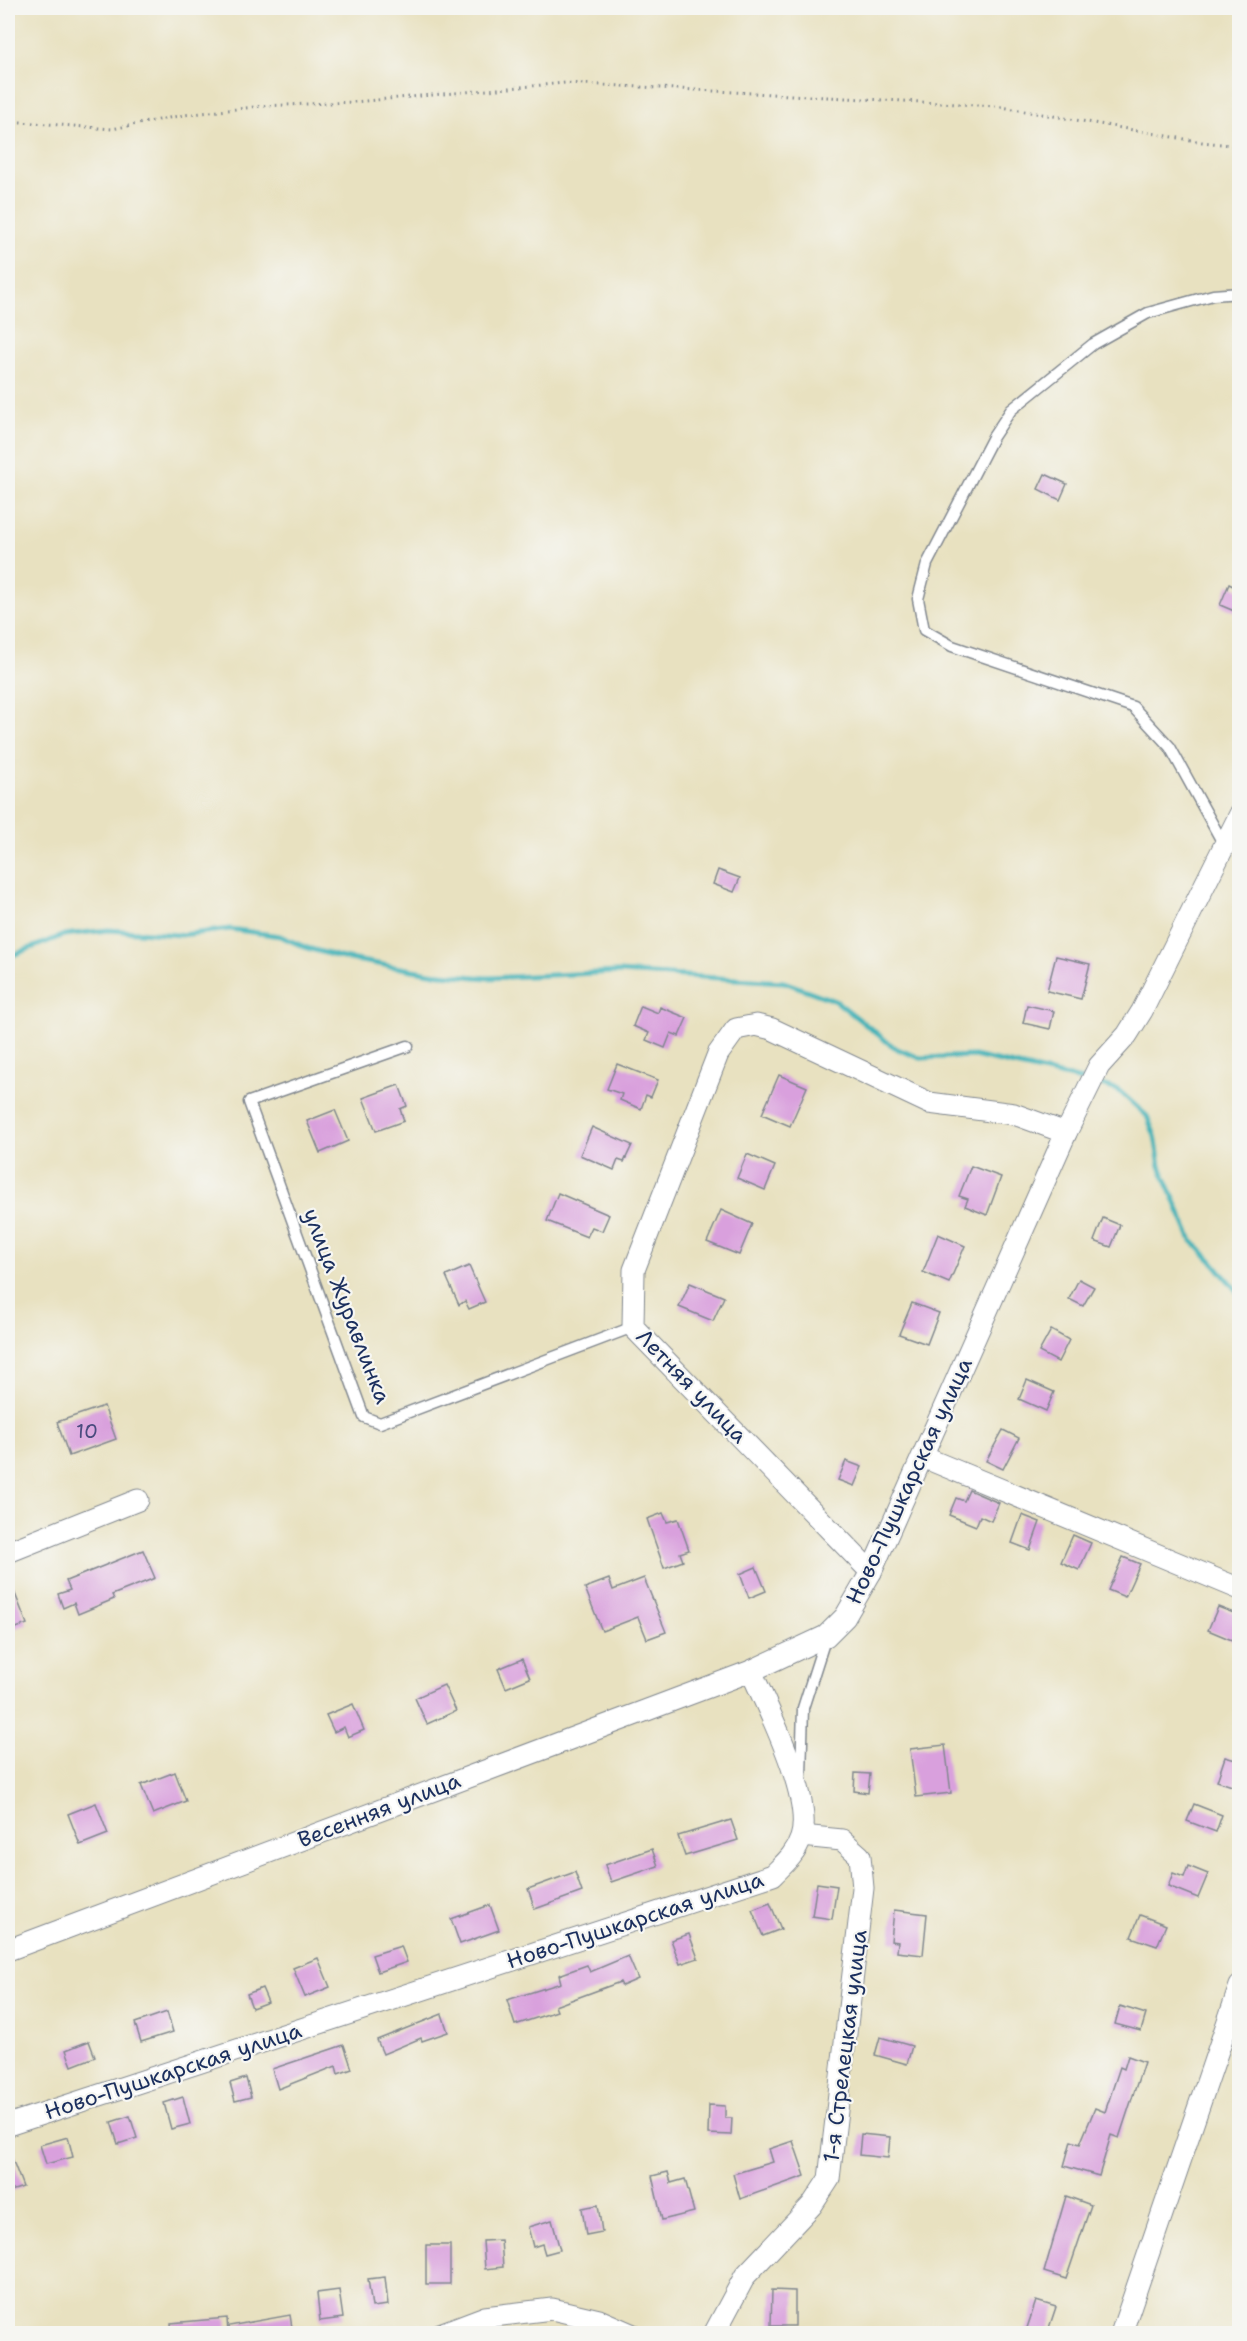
<svg xmlns="http://www.w3.org/2000/svg" width="1247" height="2341" font-family="'Shantell Sans',sans-serif">
	<style>
		.lines { fill: none; stroke-linecap: round; stroke-linejoin: round }
		.stream { stroke: #41b2b8; stroke-width: 5 }
		.building { fill: #d9a0dd }
		.service-casing { stroke: #82888f; stroke-width: 13 }
		.minor-casing { stroke: #82888f; stroke-width: 23 }
		.path { stroke: #82888f; stroke-width: 3; stroke-dasharray: 1.5 4.5; stroke-linecap: butt }
		.service { stroke: #fff; stroke-width: 10 }
		.minor { stroke: #fff; stroke-width: 21 }
		.labels { text-anchor: middle; dominant-baseline: central; stroke-width: 4.5; stroke-linejoin: round; paint-order: stroke }
		.number-label { font-size: 20px; fill: #4a4b7e }
		.street-label { font-size: 22px; fill: #1b2f5e; stroke: #f6f6f2 }
	</style>
	<rect width="100%" height="100%" fill="#f6f6f2"/>
	<filter id="ink" filterUnits="userSpaceOnUse"><feTurbulence type="fractalNoise" baseFrequency=".0167" numOctaves="2"/><feDisplacementMap in="SourceGraphic" scale="12" xChannelSelector="R" yChannelSelector="G"/><feConvolveMatrix kernelMatrix="1 2 1 2 8 2 1 2 1" color-interpolation-filters="sRGB"/></filter>
	<filter id="wash" filterUnits="userSpaceOnUse"><feTurbulence type="fractalNoise" baseFrequency=".008" numOctaves="4" result="noise"/><feDisplacementMap in="SourceGraphic" scale="24" xChannelSelector="R" yChannelSelector="G"/><feGaussianBlur stdDeviation="1.35" result="paint"/><feColorMatrix in="noise" values="0 0 0 0 0 0 0 0 0 0 0 0 0 0 0 0 0 1.4 0 .05"/><feComposite in="paint" operator="in"/></filter>
	<g filter="url(#wash)">
		<rect width="100%" height="100%" fill="#e8e1c0"/>
		<g class="lines">
			<g class="stream">
				<path d="M8,957l56,-22 44,-5 73,5 49,-6 50,7 27,12 36,10 87,15 57,5 131,-6 166,10 52,19 59,47 25,10 54,-2 112,25"/>
				<path d="M1095,1083l23,7 29,26 8,20 5,30 32,75 20,20 28,34"/>
			</g>
		</g>
		<g id="blocks">
			<g class="building">
				<path d="M1045,474l22,10 -7,16 -22,-11z"/>
				<path d="M1229,584l10,5v24l-19,-8z"/>
				<path d="M718,870l22,8 -6,14 -21,-8z"/>
				<path d="M1056,956l34,8 -9,35 -34,-8z"/>
				<path d="M1027,1005l27,6 -4,18 -27,-6z"/>
				<path d="M641,1006l17,7 2,-6 27,11 -8,18 -8,-3 -6,15 -19,-8 3,-7 -16,-7z"/>
				<path d="M617,1064l41,16 -7,17 -5,-2 -5,14 -21,-9 2,-6 -15,-5z"/>
				<path d="M779,1075l28,12 -17,39 -28,-12z"/>
				<path d="M399,1085l8,21 -7,3 4,12 -28,10 -13,-33z"/>
				<path d="M335,1110l13,31 -28,12 -13,-32z"/>
				<path d="M592,1127l40,18 -8,17 -6,-2 -4,10 -34,-15z"/>
				<path d="M747,1154l28,12 -10,24 -28,-12z"/>
				<path d="M971,1166l30,11 -14,38 -22,-9 3,-7 -9,-3z"/>
				<path d="M558,1193l51,22 -7,16 -10,-4 -5,10 -40,-16z"/>
				<path d="M721,1210l31,14 -13,31 -32,-13z"/>
				<path d="M1103,1218l17,7 -9,22 -17,-6z"/>
				<path d="M938,1234l27,12 -16,37 -26,-11z"/>
				<path d="M469,1266l16,36 -16,7 -4,-8 -6,4 -13,-29z"/>
				<path d="M1079,1279l15,8 -11,19 -14,-7z"/>
				<path d="M690,1283l34,14 -11,24 -34,-14z"/>
				<path d="M912,1303l27,10 -12,31 -28,-10z"/>
				<path d="M1051,1330l18,10 -11,22 -19,-10z"/>
				<path d="M1027,1380l27,12 -8,19 -27,-12z"/>
				<path d="M104,1406l12,33 -47,17 -12,-34z"/>
				<path d="M1003,1430l16,8 -16,31 -17,-8z"/>
				<path d="M846,1461l16,6 -8,19 -16,-6z"/>
				<path d="M969,1490l30,13 -8,18 -11,-5 -4,10 -27,-11 7,-17 8,3z"/>
				<path d="M663,1513l4,9 11,-3 11,31 -9,3 3,8 -19,7 -17,-49z"/>
				<path d="M1022,1515l18,7 -10,28 -18,-7z"/>
				<path d="M1073,1535l18,8 -12,27 -18,-8z"/>
				<path d="M143,1550l12,28 -43,17 2,4 -36,15 -4,-11 -11,5 -5,-14 12,-4 -4,-9z"/>
				<path d="M1123,1557l17,7 -15,33 -17,-7z"/>
				<path d="M756,1567l10,24 -17,7 -9,-24z"/>
				<path d="M8,1576l19,48 -19,7z"/>
				<path d="M644,1578l22,54 -19,7 -9,-22 -36,14 -17,-43 24,-9 4,11z"/>
				<path d="M1218,1607l21,8v28l-31,-13z"/>
				<path d="M522,1659l8,19 -24,10 -8,-19z"/>
				<path d="M444,1685l12,26 -29,13 -12,-26z"/>
				<path d="M353,1704l11,26 -16,7 -4,-10 -10,5 -8,-17z"/>
				<path d="M945,1745l6,48 -35,4 -6,-48z"/>
				<path d="M1225,1757l14,4 -4,26 -18,-6z"/>
				<path d="M175,1772l11,29 -33,13 -12,-29z"/>
				<path d="M855,1773l15,1 -2,19 -14,-2z"/>
				<path d="M96,1803l12,31 -28,11 -12,-31z"/>
				<path d="M1194,1804l28,11 -6,17 -29,-11z"/>
				<path d="M731,1820l7,20 -53,16 -7,-20z"/>
				<path d="M652,1849l6,17 -47,16 -6,-17z"/>
				<path d="M1188,1866l20,8 -10,24 -30,-12 5,-13 11,4z"/>
				<path d="M575,1872l7,20 -47,17 -7,-20z"/>
				<path d="M817,1883l20,3 -5,33 -20,-3z"/>
				<path d="M770,1903l11,26 -18,7 -11,-26z"/>
				<path d="M490,1905l9,25 -39,14 -9,-25z"/>
				<path d="M894,1910l33,4 -4,41 -26,-3 1,-10 -7,-1z"/>
				<path d="M1140,1915l26,10 -9,21 -26,-9z"/>
				<path d="M689,1934l9,24 -18,6 -9,-24z"/>
				<path d="M401,1946l6,16 -29,10 -6,-17z"/>
				<path d="M628,1956l10,23 -16,7 -2,-4 -65,24 2,5 -42,14 -8,-25 54,-17 -2,-8 28,-10 3,7z"/>
				<path d="M318,1958l12,29 -25,10 -12,-29z"/>
				<path d="M262,1988l6,14 -16,6 -5,-14z"/>
				<path d="M1120,2006l26,8 -5,17 -26,-7z"/>
				<path d="M167,2012l6,20 -32,10 -6,-19z"/>
				<path d="M442,2014l6,18 -26,9 -1,-3 -38,16 -6,-14z"/>
				<path d="M880,2037l32,9 -5,18 -32,-9z"/>
				<path d="M89,2041l6,16 -23,9 -6,-16z"/>
				<path d="M344,2045l8,24 -14,5 -2,-8 -58,23 -6,-20z"/>
				<path d="M1128,2056l16,6 -25,76 -8,-3 -12,41 -35,-10 7,-25 9,3 15,-36 10,4 15,-45 4,2z"/>
				<path d="M246,2078l5,19 -16,4 -5,-18z"/>
				<path d="M183,2097l7,27 -19,5 -7,-26z"/>
				<path d="M709,2105l16,1v12h7l-1,17 -23,-1z"/>
				<path d="M130,2116l7,22 -19,6 -7,-22z"/>
				<path d="M861,2134l29,3 -2,21 -29,-3z"/>
				<path d="M68,2137l5,20 -27,7 -6,-19z"/>
				<path d="M793,2141l12,35 -65,23 -7,-25 40,-12 -4,-13z"/>
				<path d="M8,2148l15,39 -15,5z"/>
				<path d="M668,2172l3,11 14,-4 9,33 -32,8 -10,-44z"/>
				<path d="M1066,2196l25,9 -25,74 -22,-7z"/>
				<path d="M598,2205l4,27 -16,3 -4,-27z"/>
				<path d="M552,2220l8,30 -15,4 -3,-10 -9,3 -5,-20z"/>
				<path d="M501,2240l2,27 -18,2 -2,-28z"/>
				<rect x="426" y="2245" width="24" height="39"/>
				<path d="M385,2277l3,28 -16,2 -4,-28z"/>
				<path d="M339,2290l4,28 -23,3 -3,-28z"/>
				<path d="M772,2290l23,1v35h-24z"/>
				<path d="M1036,2301l20,6 -9,27h-22z"/>
				<path d="M290,2315l3,19h-63l-1,-8z"/>
				<path d="M227,2318l1,16h-56l-1,-11z"/>
			</g>
		</g>
	</g>
	<g filter="url(#ink)">
		<use href="#blocks" fill-opacity="0" stroke="#82888f" stroke-width="1.5"/>
		<g class="lines">
			<g class="service-casing">
				<g id="service">
					<path d="M1224,845l-54,-98 -37,-40 -181,-61 -28,-16 -6,-31 9,-35 66,-127 18,-27 82,-66 55,-31 65,-18 27,-2"/>
					<path d="M408,1046l-159,56 115,315 16,6 253,-96"/>
					<path d="M801,1775l2,-67 23,-72"/>
				</g>
			</g>
			<g class="minor-casing">
				<g id="minor">
					<path d="M923,1457l317,132"/>
					<path d="M8,1552l130,-52"/>
					<path d="M871,1572l-238,-245 1,-57 84,-216 18,-25 20,-4 16,4 157,74 85,11 52,19"/>
					<path d="M8,1950l743,-279 75,-35 19,-19 26,-45 195,-439 33,-67 28,-31 15,-24 98,-197"/>
					<path d="M8,2125l765,-250c11,-11 23,-21 28,-37 13,-39 -33,-129 -50,-167"/>
					<path d="M440,2334l45,-17 67,-8 47,11 32,14"/>
					<path d="M714,2334l31,-58 67,-71 17,-26 34,-291 -3,-32 -18,-16 -40,-4"/>
					<path d="M1121,2334l119,-348"/>
				</g>
			</g>
			<path class="path" d="M8,121l104,8 72,-14 79,-9 91,-4 211,-19 431,23 206,36 38,4"/>
			<use href="#service" class="service"/>
			<use href="#minor" class="minor"/>
		</g>
	</g>
	<g class="labels">
		<g class="number-label">
			<text x="87" y="1431">10</text>
		</g>
		<g class="street-label">
			<text transform="translate(347 1306) rotate(69)">улица Журавлинка</text>
			<text transform="translate(692 1386) rotate(46)">Летняя улица</text>
			<text transform="translate(909 1481) rotate(-65)">Ново-Пушкарская улица</text>
			<text transform="translate(379 1810) rotate(-21)">Весенняя улица</text>
			<text transform="translate(635 1920) rotate(-18)">Ново-Пушкарская улица</text>
			<text transform="translate(845 2046) rotate(-83)">1-я Стрелецкая улица</text>
			<text transform="translate(173 2071) rotate(-18)">Ново-Пушкарская улица</text>
		</g>
	</g>
	<rect width="1247" height="2341" fill="none" stroke="#f6f6f2" stroke-width="30"/>
</svg>
